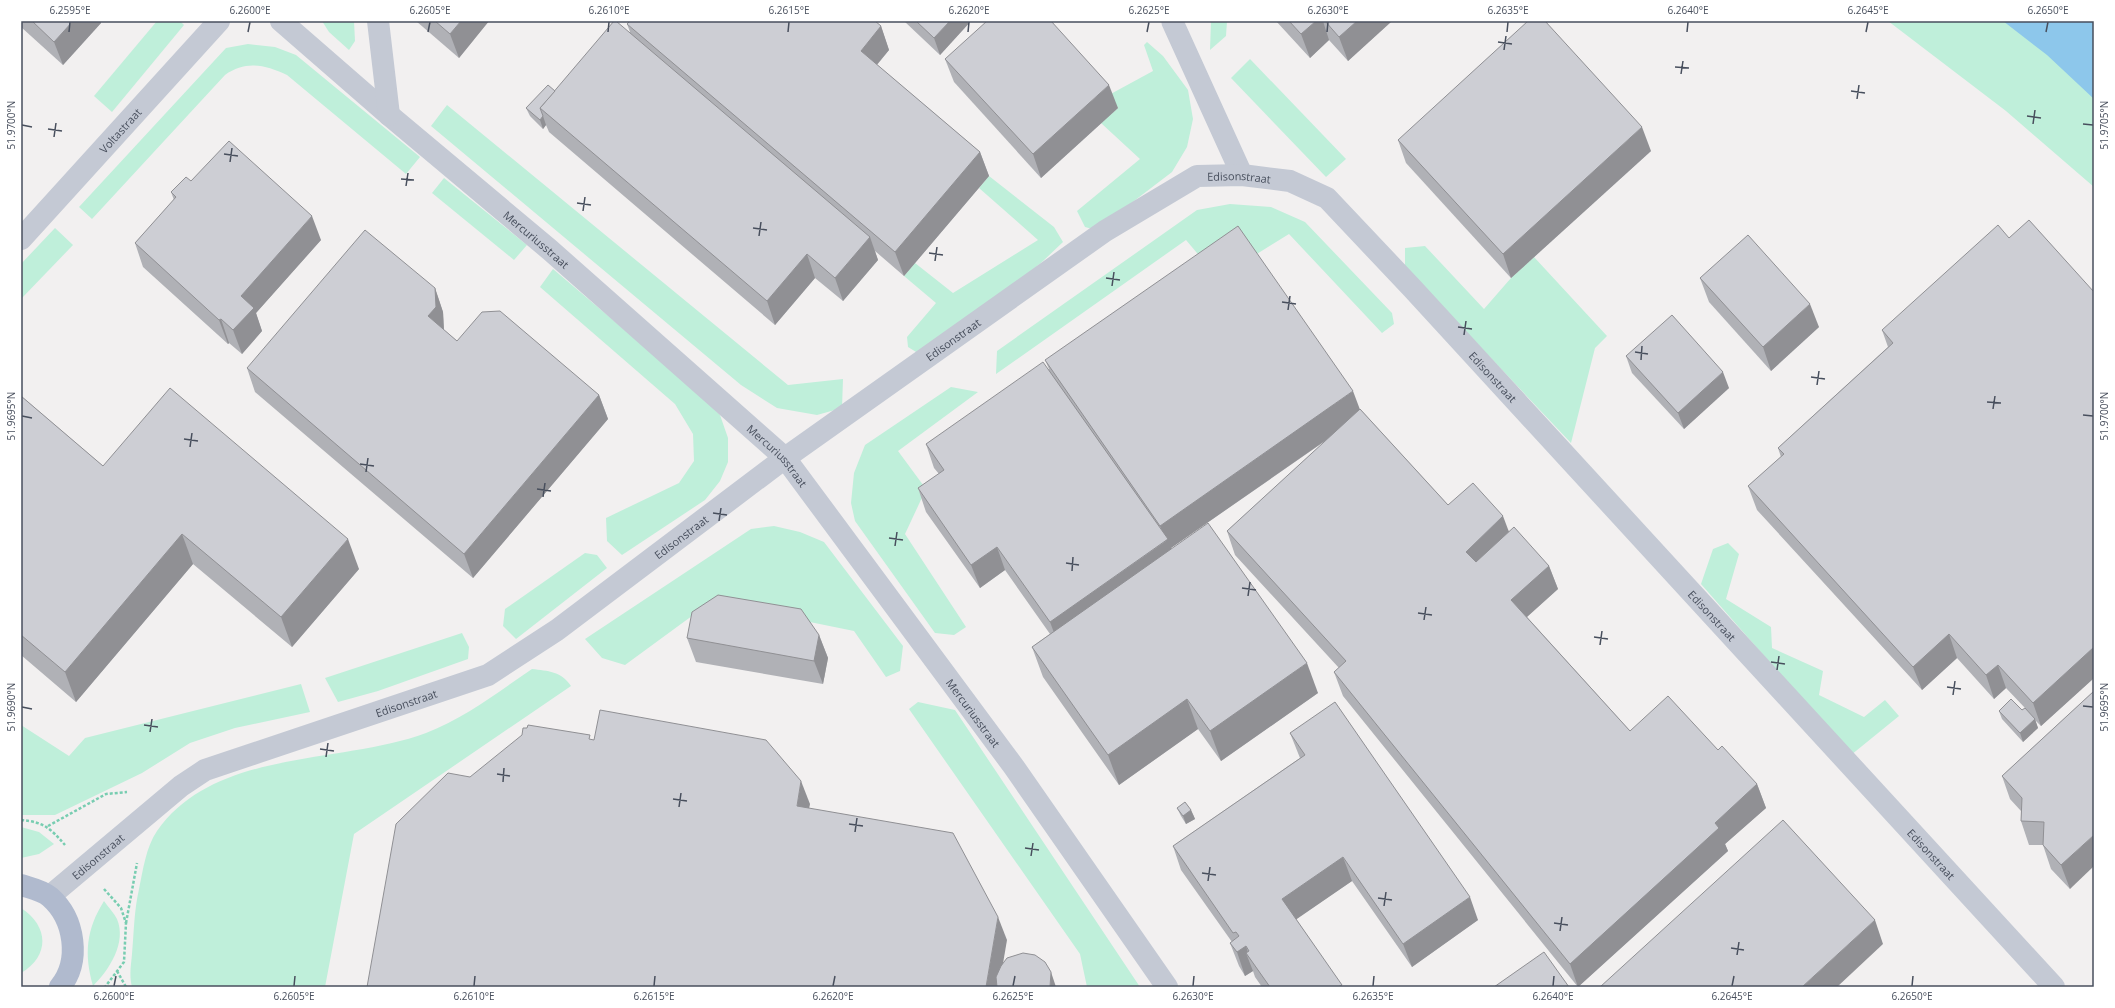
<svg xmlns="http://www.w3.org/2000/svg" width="2115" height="1008" font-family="'Open Sans',sans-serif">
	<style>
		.green { fill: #bfefda }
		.water { fill: #8dc7eb }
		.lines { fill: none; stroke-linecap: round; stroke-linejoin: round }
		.path { stroke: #78cdb1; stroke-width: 2.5; stroke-dasharray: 3 2; stroke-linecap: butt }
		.minor { stroke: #c4c9d4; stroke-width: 22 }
		.major { stroke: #b0bace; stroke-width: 22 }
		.wall { fill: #b0b1b6 }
		.shaded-wall { fill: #909094 }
		.building { fill: #cdced4; stroke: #909094 }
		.ticks { fill: none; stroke: #484f5d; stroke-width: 1.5 }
		.labels { text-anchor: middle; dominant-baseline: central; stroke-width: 3.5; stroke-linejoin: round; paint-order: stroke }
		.street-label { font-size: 11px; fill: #484f5d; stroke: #fff }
		.neatline { fill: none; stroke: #484f5d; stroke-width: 1.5 }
		.ticks-label { font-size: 10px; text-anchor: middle; fill: #484f5d }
	</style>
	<rect width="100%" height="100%" fill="#f2f0f0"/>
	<g class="green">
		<path d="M157,21h23l4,4 -72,87 -18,-16z"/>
		<path d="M322,21h32l1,20 -6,9 -20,-18z"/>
		<path d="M1211,21h16l-1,15 -16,14z"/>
		<path d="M1888,21h125l81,67v99l-88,-76z"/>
		<path d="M1147,42l16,14 25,34 5,29 -6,28 -15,25 -76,58 -11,-3 -8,-16 63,-52 -39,-36 17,-15 -11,-12 46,-25 -9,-26z"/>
		<path d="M248,44l27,3 21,8 124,102 -14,17 -119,-99c-22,-10 -41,-15 -62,0l-133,144 -13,-12 147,-159z"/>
		<path d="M1250,59l96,100 -20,18 -95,-99z"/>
		<path d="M447,105l341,280 55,-6 -1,29 -25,7 -40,-7 -36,-23 -310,-259z"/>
		<path d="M989,176l65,51 9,15 -21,20 -103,84 -18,9 -13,-8 -1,-10 29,-34 -32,-27 11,-13 38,30 85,-53 -59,-52z"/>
		<path d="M444,178l83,67 -13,15 -82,-67z"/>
		<path d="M1230,204l41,3 34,15 87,91 2,11 -12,9 -93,-99 -37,23 -39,15 -27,-32 -190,134 1,-23 200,-141z"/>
		<path d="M55,228l18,17 -52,54v-35z"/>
		<path d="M1425,246l59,63 27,-31 23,-21 73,79 -12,12 -24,95 -166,-176v-19z"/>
		<path d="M553,269l147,125 20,21 8,23v24l-8,19 -15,19 -83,55 -15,-14 -1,-23 73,-35 15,-22 -1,-27 -18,-30 -135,-117z"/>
		<path d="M951,387l27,5 -80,59 28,38 -21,45 61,93 -12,8 -19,-2 -80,-112 -4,-18 3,-30 11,-28z"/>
		<path d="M774,526l26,6 24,10 79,104 -3,25 -14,6 -32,-46 -143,-29 -86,63 -23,-7 -17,-19 166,-110z"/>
		<path d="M1728,543l11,11 -13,45 45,28 1,21 51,23 -4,24 45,22 21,-17 14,16 -48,39 -150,-171 12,-35z"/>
		<path d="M585,553l12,2 10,13 -91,71 -13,-13 2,-17z"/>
		<path d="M462,633l7,14 -1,12 -90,32 -40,11 -13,-24z"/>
		<path d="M532,669c16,2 29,2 39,17l-217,148 -29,153h-193c-3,-12 -1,-21 0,-33 2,-22 2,-43 7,-65 4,-19 7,-42 18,-58 59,-83 183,-66 269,-98 39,-15 72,-41 106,-64z"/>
		<path d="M301,684l9,28 -75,16 -45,15 -48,30 -87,42h-34v-90l48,31 16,-18z"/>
		<path d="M918,702l37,8 185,277h-53l-7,-33 -171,-245z"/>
		<path d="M21,827l18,5 15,12 -15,10 -18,4z"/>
		<path d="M104,901c4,6 10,12 13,18 10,24 -8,51 -24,67 -9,-32 -7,-56 11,-85z"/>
		<path d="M21,908c28,18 29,48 0,65z"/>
	</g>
	<path class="water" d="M2003,21h91v78l-47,-44z"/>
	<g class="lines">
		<g class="path">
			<path d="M21,820c23,2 29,8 44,25"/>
			<path d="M48,826l58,-32 21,-2"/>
			<path d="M104,889l17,19 5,15 -2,39 -19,25"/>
			<path d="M126,923l11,-60"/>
			<path d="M117,971l9,16"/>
		</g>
		<g class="minor">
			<path id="s1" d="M281,21l108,94 161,135 235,208 229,309 153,220"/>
			<path d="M378,21l11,94"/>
			<path d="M1172,21l70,154"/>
			<path id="s2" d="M21,239l198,-218"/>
			<path id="s3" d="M50,896l131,-110 24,-16 283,-95 69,-45 228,-172 320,-227 92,-55 45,-1 48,6 37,17 85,90 642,699"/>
		</g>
		<path class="major" d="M21,885c9,3 21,5 29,12 25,22 31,64 10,90"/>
	</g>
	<g class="wall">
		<path d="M21,21h80v2l-38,42 -42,-38z"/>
		<path d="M416,21h73l-30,37z"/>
		<path d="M904,21h67l-31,34z"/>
		<path d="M1276,21h116l-44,40 -19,-21 -19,18z"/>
		<path d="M627,24l254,2 8,24 -12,15 103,87 9,24 -85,100 -29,-25 3,9 -35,41 -28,-23 -40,47 -226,-193 -3,-7 -3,4 -13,-13 -4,-8 29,-17 75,-59z"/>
		<path d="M945,59l173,49 -77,70 -87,-96z"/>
		<path d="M1398,140l253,11 -140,127 -105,-115z"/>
		<path d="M191,181l130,59 -65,73 6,18 -20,23 -13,-11 -1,1 -85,-77 -8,-24 39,-43 -3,-8z"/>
		<path d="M2009,238l85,54v386l-53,48 -6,-6 3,8 -15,14 -21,-23 -3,-8 23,-1 3,-2 -19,-20 -12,11 -37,-41 -35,32 -165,-180 -9,-24 33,-29 -3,-9 110,-101 -6,-17z"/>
		<path d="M1700,278l119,49 -48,44 -62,-69z"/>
		<path d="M435,288l8,24 1,18 13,11 142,54 9,24 -135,159 -218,-186 -8,-24z"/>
		<path d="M1626,356l103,32 -45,41 -52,-56z"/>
		<path d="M1045,360l315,49 88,96 61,26 40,35 9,23 -31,28 103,114 88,19 39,34 9,24 -41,36 3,7 -150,136 -235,-291 -9,-24 5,-4 -104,-113 -8,-24 101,-92 -157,109 147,145 -97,68 -23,-32 -79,56 -76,-108 -11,-30 18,-13 -45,-64 -25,18 -54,-76 -8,-24 21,-14 -5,-6 -8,-24 123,-75z"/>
		<path d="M21,396l82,70 256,103 -67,78 -99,-83 -117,138 -55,-47z"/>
		<path d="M819,635l9,23 -5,26 -127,-22 -9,-24z"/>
		<path d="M2094,691l-24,198 -19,-20 -8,-24h-14l-8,-24v-10l-11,-12 -8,-23z"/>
		<path d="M1290,733l188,187 -66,47 -60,-86 -56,38 46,68h-80l-7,-10 -2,-6 -8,5 -6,-10 -9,-23 2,-1 -51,-72 -8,-24 127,-88z"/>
		<path d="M1177,808l14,2 4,9 -9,5 -5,-8z"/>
	</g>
	<g class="shaded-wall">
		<path d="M73,21h28v2l-38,42 -9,-23z"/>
		<path d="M461,21h28l-30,37 -9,-24z"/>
		<path d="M950,21h21l-31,34 -6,-17z"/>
		<path d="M1316,21h7l6,19 -19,18 -9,-24z"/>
		<path d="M1357,21h35l-44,40 -9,-24z"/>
		<path d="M881,26l8,24 -20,24 -8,-23z"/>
		<path d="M1109,85l9,23 -77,70 -8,-24z"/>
		<path d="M543,116l3,9 -3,4 -3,-9z"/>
		<path d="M1642,127l9,24 -140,127 -8,-24z"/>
		<path d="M980,152l9,24 -85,100 -9,-24z"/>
		<path d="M312,216l9,24 -65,73 6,18 -20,23 -9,-24 8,-34z"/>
		<path d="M870,237l8,23 -35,41 -8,-23z"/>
		<path d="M807,254l8,24 -40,47 -8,-24z"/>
		<path d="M435,288l8,24 1,19 -16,-15z"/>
		<path d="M1810,304l9,23 -48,44 -8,-24z"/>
		<path d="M221,319l8,24 -1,1 -9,-24z"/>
		<path d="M1723,372l6,16 -45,41 -6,-16z"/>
		<path d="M1353,391l9,24 -191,133 6,15 -118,83 -9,-24 116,-81 -6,-15z"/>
		<path d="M599,395l9,24 -135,159 -9,-24z"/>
		<path d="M1503,516l9,24 -37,35 -9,-23z"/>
		<path d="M182,534l11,30 -117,138 -11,-30z"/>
		<path d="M348,539l11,30 -67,78 -11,-30z"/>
		<path d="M997,547l8,23 -25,18 -9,-23z"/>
		<path d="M1549,566l9,23 -38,34 -9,-23z"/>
		<path d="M1949,634l8,24 -35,32 -9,-23z"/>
		<path d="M819,635l9,23 -5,26 -9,-23z"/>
		<path d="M2094,647v31l-53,48 -8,-23z"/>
		<path d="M1307,663l11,30 -97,68 -11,-30z"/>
		<path d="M1998,665l8,23 -12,11 -8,-24z"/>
		<path d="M1187,699l11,30 -79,56 -11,-30z"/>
		<path d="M2035,719l3,9 -15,14 -3,-9z"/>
		<path d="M801,781l9,23 -5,25 -8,-23z"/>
		<path d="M1757,784l9,24 -41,36 3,7 -150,136 -8,-23 145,-141z"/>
		<path d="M1191,810l4,9 -9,5 -3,-8z"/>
		<path d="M2094,835v31l-24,23 -9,-24z"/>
		<path d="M1343,857l9,24 -61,42 -9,-24z"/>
		<path d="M1470,897l8,23 -66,47 -9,-23z"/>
		<path d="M998,917l9,23 -8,47h-13z"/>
		<path d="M1875,920l8,24 -46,43h-35z"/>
		<path d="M1246,946l4,13 -4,-6 7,18 -8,5 -8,-24z"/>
		<path d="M1051,972l5,15h-6z"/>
	</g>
	<g class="building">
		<path d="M32,21h41l-19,21z"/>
		<path d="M435,21h26l-11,13z"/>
		<path d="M614,21h2l254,216 -35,41 -28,-24 -40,47 -227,-193z"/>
		<path d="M630,21h245l6,5 -20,25 119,101 -85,100 -268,-228z"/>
		<path d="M916,21h34l-16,17z"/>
		<path d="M987,21h64l58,64 -76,69 -88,-95z"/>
		<path d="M1289,21h27l-15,13z"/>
		<path d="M1325,21h32l-18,16z"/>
		<path d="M1528,21h17l97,106 -139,127 -105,-114z"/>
		<path d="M548,85l7,6 -15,17 3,8 -3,4 -14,-12z"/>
		<path d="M229,141l83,75 -71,80 13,12 -21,22 -12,-11 -2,1 -84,-77 41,-46 -5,-5 15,-15 5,4z"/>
		<path d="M2029,220l65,72v355l-61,56 -35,-38 -12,10 -37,-41 -36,33 -165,-181 36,-32 -6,-6 115,-105 -11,-13 116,-105 11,13z"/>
		<path d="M1238,226l115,165 -193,135 -115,-166z"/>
		<path d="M365,230l70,58 1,19 -8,9 29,25 25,-29 18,-1 99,84 -135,159 -217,-186z"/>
		<path d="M1748,235l62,69 -47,43 -63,-69z"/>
		<path d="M1672,315l51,57 -45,41 -52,-57z"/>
		<path d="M1043,362l125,177 -118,83 -53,-75 -26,18 -53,-77 26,-18 -18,-26z"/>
		<path d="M170,388l178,151 -67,78 -99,-83 -117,138 -44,-37v-239l82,70z"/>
		<path d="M1360,409l88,96 25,-22 30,33 -37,36 10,10 38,-35 35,39 -38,34 119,131 38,-35 50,54 4,-4 35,38 -42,39 4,5 -149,136 -236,-292 12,-11 -119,-130z"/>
		<path d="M1208,523l99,140 -97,68 -23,-32 -79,56 -76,-108z"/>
		<path d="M718,595l83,14 18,26 -5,26 -127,-23 5,-26z"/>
		<path d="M2094,691v144l-33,30 -18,-20 1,-23 -23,-1 1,-23 -20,-22z"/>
		<path d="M2011,699l11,11 3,-2 10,11 -15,14 -21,-22z"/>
		<path d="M1335,702l135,195 -67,47 -60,-87 -61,42 60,86 -4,2h-68l-24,-34 3,-2 -3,-5 -9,6 -7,-9 9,-7 -3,-4 -3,1 -60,-87 132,-91 -15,-22z"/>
		<path d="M600,710l166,30 35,41 -4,25 156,27 45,84 -12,70h-619l29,-163 52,-51 22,4 52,-42 1,-7h4l1,-3 62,10 -1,4 5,1z"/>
		<path d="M1185,802l6,8 -8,6 -6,-8z"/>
		<path d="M1783,820l92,100 -73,67h-202z"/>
		<path d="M1544,952l25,35h-75z"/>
		<path d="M1023,953l12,2 10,7 6,10 -1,15h-53l-1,-10 5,-11 6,-8z"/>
	</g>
	<path class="ticks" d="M69,32l1,-10M248,32l2,-10M428,32l2,-10M608,32l1,-10M788,32l1,-10M968,32l1,-10M1147,32l2,-10M1327,32l1,-10M1507,32l1,-10M1687,32l1,-10M1866,32l2,-10M2046,32l2,-10M1498,42l14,2M1504,50l2,-14M1675,67l14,1M1681,74l2,-13M1851,91l14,2M1857,99l2,-14M2027,116l14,2M2033,124l2,-14M2083,124l10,1M22,125l10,2M48,129l14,2M54,137l2,-14M224,154l14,2M230,162l2,-14M401,179l13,1M406,186l2,-13M577,203l14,2M583,211l2,-14M753,228l14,2M759,236l2,-14M929,253l14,2M935,261l2,-14M1106,278l14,2M1112,286l2,-14M1282,302l14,2M1288,310l2,-14M1458,327l14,2M1464,335l2,-14M1635,352l13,2M1641,360l1,-14M1811,377l14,2M1817,385l2,-14M1987,402l14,1M1993,409l2,-13M2083,415l10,1M22,416l10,2M184,439l14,2M190,447l2,-14M360,464l14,2M366,472l2,-14M537,489l14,2M543,497l2,-14M713,513l14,2M719,521l2,-13M889,538l14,2M895,546l2,-14M1066,563l13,2M1072,571l1,-14M1242,588l14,2M1248,596l2,-14M1418,613l14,2M1424,620l2,-13M1594,637l14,2M1600,645l2,-14M1771,662l14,2M1777,670l2,-14M1947,687l14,2M1953,695l2,-14M2083,706l10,1M22,707l10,2M144,725l14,2M150,732l2,-13M320,749l14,2M326,757l2,-14M497,774l13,2M503,782l1,-14M673,799l14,2M679,807l2,-14M849,824l14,2M855,832l2,-14M1025,848l14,2M1031,856l2,-13M1202,873l14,2M1208,881l2,-14M1378,898l14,2M1384,906l2,-14M1554,923l14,2M1560,931l2,-14M1731,948l13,2M1737,955l2,-13M114,986l2,-10M294,986l1,-10M474,986l1,-10M654,986l1,-10M833,986l2,-10M1013,986l2,-10M1193,986l1,-10M1373,986l1,-10M1553,986l1,-10M1732,986l2,-10M1912,986l1,-10"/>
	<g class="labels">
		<g class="street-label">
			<text stroke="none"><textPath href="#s2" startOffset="147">Voltastraat</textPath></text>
			<text stroke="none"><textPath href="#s3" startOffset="1408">Edisonstraat</textPath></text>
			<text stroke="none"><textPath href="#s1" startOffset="336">Mercuriusstraat</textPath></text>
			<text stroke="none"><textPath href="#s3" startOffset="1072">Edisonstraat</textPath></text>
			<text stroke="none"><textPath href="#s3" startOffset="1744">Edisonstraat</textPath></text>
			<text stroke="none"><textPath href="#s1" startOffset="660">Mercuriusstraat</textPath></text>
			<text stroke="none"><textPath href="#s3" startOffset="736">Edisonstraat</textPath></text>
			<text stroke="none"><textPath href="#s3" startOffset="2068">Edisonstraat</textPath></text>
			<text stroke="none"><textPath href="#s3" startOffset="412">Edisonstraat</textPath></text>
			<text stroke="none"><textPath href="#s1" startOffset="984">Mercuriusstraat</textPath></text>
			<text stroke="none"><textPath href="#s3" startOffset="2392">Edisonstraat</textPath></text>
			<text stroke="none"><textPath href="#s3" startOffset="62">Edisonstraat</textPath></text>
		</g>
	</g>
	<rect width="2115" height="1008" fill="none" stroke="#ffffff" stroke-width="44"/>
	<rect x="22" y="22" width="2071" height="964" class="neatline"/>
	<g class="ticks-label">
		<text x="70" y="14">6.2595°E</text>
		<text x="250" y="14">6.2600°E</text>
		<text x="430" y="14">6.2605°E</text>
		<text x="609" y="14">6.2610°E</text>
		<text x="789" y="14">6.2615°E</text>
		<text x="969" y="14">6.2620°E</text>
		<text x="1149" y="14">6.2625°E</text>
		<text x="1328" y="14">6.2630°E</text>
		<text x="1508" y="14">6.2635°E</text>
		<text x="1688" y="14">6.2640°E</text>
		<text x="1868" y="14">6.2645°E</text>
		<text x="2048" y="14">6.2650°E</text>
		<text transform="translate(11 125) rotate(-90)" y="4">51.9700°N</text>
		<text transform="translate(2104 125) rotate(-90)" y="4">51.9705°N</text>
		<text transform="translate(11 416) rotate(-90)" y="4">51.9695°N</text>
		<text transform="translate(2104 416) rotate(-90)" y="4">51.9700°N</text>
		<text transform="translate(11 707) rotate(-90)" y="4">51.9690°N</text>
		<text transform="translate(2104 707) rotate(-90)" y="4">51.9695°N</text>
		<text x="114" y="1000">6.2600°E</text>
		<text x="294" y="1000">6.2605°E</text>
		<text x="474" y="1000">6.2610°E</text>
		<text x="654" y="1000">6.2615°E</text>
		<text x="833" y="1000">6.2620°E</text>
		<text x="1013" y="1000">6.2625°E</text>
		<text x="1193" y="1000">6.2630°E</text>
		<text x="1373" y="1000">6.2635°E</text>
		<text x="1553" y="1000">6.2640°E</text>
		<text x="1732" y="1000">6.2645°E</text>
		<text x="1912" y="1000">6.2650°E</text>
	</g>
</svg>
